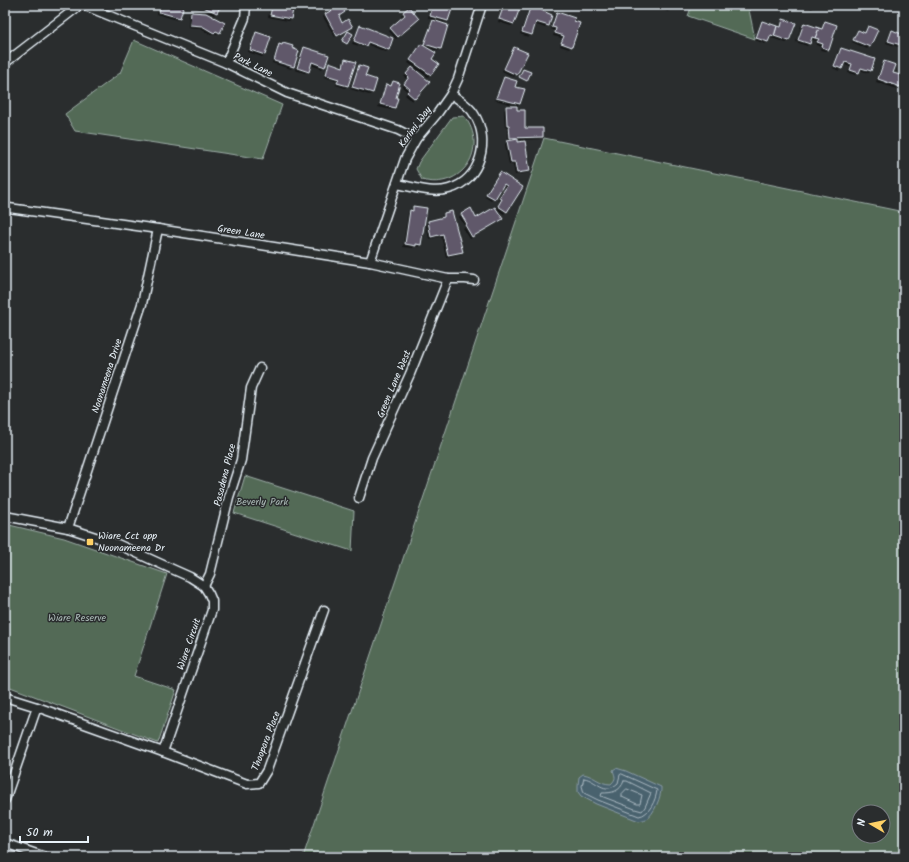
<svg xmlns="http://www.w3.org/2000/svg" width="909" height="862" font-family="Kalam,sans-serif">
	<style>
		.green { fill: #536a57; stroke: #9eaea8; fill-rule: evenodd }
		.water { fill: #4a626e; stroke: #899ba5 }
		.shadow { fill: #0007 }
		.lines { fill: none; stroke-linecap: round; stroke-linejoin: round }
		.shore { stroke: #a9b8c1; stroke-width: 1 }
		.building { fill: #60596a; stroke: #e8f1f8 }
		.street-casing { stroke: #e8f1f8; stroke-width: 11 }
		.street { stroke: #2a2d2e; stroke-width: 8 }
		.poi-dot { fill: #ffd166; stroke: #2a2d2e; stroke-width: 1.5 }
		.labels { text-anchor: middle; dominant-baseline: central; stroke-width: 3; stroke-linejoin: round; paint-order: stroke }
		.street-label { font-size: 10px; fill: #e8f1f8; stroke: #2a2d2e }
		.park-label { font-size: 10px; fill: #acbbb8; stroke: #2a2d2e }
		.poi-label { font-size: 10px; fill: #e8f1f8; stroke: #2a2d2e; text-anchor: start }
	</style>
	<rect width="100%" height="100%" fill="#2a2d2e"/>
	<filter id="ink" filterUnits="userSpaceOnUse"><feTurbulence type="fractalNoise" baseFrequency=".025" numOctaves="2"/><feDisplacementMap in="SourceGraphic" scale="8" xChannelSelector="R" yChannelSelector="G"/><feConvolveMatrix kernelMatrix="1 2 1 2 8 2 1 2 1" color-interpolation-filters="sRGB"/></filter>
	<g filter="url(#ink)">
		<g class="green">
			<path d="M692,5h56l7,34 -67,-23z"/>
			<path d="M134,40l148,65 -19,54 -188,-28 -10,-17 55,-41z"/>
			<path d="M464,116c26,32 -2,75 -42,64l-6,-11 3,-7 33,-45z"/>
			<path d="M544,138l360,74v145l-4,11 4,9v480h-601zM859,812h24v24h-24z"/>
			<path d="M245,476l109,35 -2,40 -118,-38z"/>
			<path d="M5,524l59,14 103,36 -33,102 42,14 -18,53 -153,-58z"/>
		</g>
		<path class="water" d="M616,768l10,3 35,16c1,8 -7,28 -15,32 -2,1 -4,1 -7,2l-43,-17 -15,-8 -3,-4v-7l1,-8 4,-3c12,2 16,10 28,10 6,-6 4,-7 2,-14z"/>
		<g class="shadow">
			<path d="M160,5h23l-4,13 -2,2 -20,-6z"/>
			<path d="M199,5h21l-6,10 -17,-7z"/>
			<path d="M274,5h19l-3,14 -2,2 -20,-4 2,-7z"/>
			<path d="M432,5h12v2l7,2 -4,12 -3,3 3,2 -7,23 -2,2 -13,-4 5,12 7,5 -9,13 -20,-14 11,-15 4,-2 8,-23 3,-3 -6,-2z"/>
			<path d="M503,5h17l-7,19 -2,2 -13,-4z"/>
			<path d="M531,5l9,2v3l8,15 -3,3 -11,-4 -3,11 -3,2 -8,-3z"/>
			<path d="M661,5h11l-4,7 -8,-3z"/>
			<path d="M801,5h14l-3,4z"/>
			<path d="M409,9l9,10 -22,20 -7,-8 14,-13 -2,-3z"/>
			<path d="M344,12l-6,5 4,7 7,5 -14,8 -12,-20 2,-2z"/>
			<path d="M191,13l28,19 -2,3 -3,-2 -3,2 -12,-7 -11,-1 1,-12z"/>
			<path d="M558,13l13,33 -2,3 -9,-3 2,-8 -9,-2 2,-5 -4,-2 4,-14z"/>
			<path d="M784,20l10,4 -5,17 -3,2 -17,-6 -4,7 -10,-4 5,-16 2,-2 18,6z"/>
			<path d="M825,22l3,27 -3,2 -5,-1 1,-3 -5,-2 1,-4 -7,-2 -3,7 -11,-4 5,-16 3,-2 17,6z"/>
			<path d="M360,26l28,23 -2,3 -20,-8 -3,3 -11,-3 6,-15z"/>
			<path d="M868,27l2,19 -3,3 -15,-7 6,-11 6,3z"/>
			<path d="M892,31l12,5v13l-18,-6 4,-9z"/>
			<path d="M256,33l8,22 -2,2 -14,-5 6,-17z"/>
			<path d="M279,45l14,21 -2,3 -19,-6 5,-15z"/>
			<path d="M304,48l20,18 -2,3 -12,-4 -2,6 -3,2 -10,-3 7,-20z"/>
			<path d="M515,48l11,6 -12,23 -12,-6z"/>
			<path d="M841,49l30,22 -3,2 -8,-3 -4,5 -8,-2 2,-6 -7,-3 -4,7 -6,-3 5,-17z"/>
			<path d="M345,60l9,3 -7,23 -2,2 -9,-3 1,-4 -13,-4 3,-11 3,-2 11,3z"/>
			<path d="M884,62l15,24 -2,3 -21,-7 6,-18z"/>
			<path d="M359,66l13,27 -3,2 -19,-6 7,-20z"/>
			<path d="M412,68l16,14 -16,19 -7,-6 3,-3 -6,-5 6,-7 -4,-3z"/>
			<path d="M504,78l10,9 10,3 -4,14 -3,2 -22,-6 6,-19z"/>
			<path d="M394,82v25l-2,3 -14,-3 6,-19 3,-2 3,1z"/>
			<path d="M507,107l9,4 8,18 18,8 -3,2 -22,1 12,30 -3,3 -11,2 -2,-11h-4l-4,-20 3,-2 6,-2h-6v-13h-3l-1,-17z"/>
			<path d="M498,176l24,11 -18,27 -8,-5 4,-7 -2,-2 7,-11 -3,-3 -11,15 -6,-4z"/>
			<path d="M414,207l6,38 -2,2 -4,-1 -1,2 -10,-1 5,-33z"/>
			<path d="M444,214l18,37 -2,3 -14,3 -5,-21 -12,3 -3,-15 2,-2 14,-4v-2z"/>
			<path d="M461,215l15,4h25l-31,20 -7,-11 2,-1 -6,-10z"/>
		</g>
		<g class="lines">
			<g class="shore">
				<path d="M622,774l35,16c-1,10 -8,25 -18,26l-41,-16 -14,-7 -2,-7 2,-8c13,2 20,18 34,5l2,-8z"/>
				<path d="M624,781h3l24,12 -6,14 -3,4 -7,-2 -34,-13 1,-3c10,0 18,-1 22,-12z"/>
				<path d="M627,789l15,6 -2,9h-3l-15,-7v-3z"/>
			</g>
		</g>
		<g class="building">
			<path d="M161,5h23l-4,13 -21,-6z"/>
			<path d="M199,5h22l-4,8z"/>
			<path d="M274,5h20l-3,14 -21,-4 2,-8h2z"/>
			<path d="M341,5l4,7 -6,4 3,7 6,-4 5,8 -16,9 -12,-22z"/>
			<path d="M433,5h12v1l7,3 -4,12 -18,-5z"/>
			<path d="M504,5h17l-7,19 -15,-5z"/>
			<path d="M531,5l11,2 -1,3 11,5 -3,11 -13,-4 -4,13 -10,-3z"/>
			<path d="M662,5h12l-2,5 -11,-4z"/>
			<path d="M409,7l10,12 -21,18 -8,-9 15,-13 -2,-3z"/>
			<path d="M191,12l15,1 19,10 -5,10 -4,-2 -2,2 -12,-7 -12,-1z"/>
			<path d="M557,12l18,6 -1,3 6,2 -8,24 -11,-4 3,-7 -9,-3 1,-5 -4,-1z"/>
			<path d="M783,19l13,4 -7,18 -15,-5 3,-10 4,1z"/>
			<path d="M433,20l15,5 -7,24 -17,-5z"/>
			<path d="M762,21l15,5 -3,10 -3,-1 -3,7 -12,-4z"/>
			<path d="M825,21l12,4 -8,25 -7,-3 1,-3 -6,-2 2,-3 -4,-1 4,-10 3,1z"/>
			<path d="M804,23l15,5 -4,10 -3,-1 -2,7 -12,-4z"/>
			<path d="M360,25l33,13 -4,12 -21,-8 -2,4 -12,-5z"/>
			<path d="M868,26l10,4 -8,17 -17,-7 5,-10 7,3z"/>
			<path d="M892,30l12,5v11l-16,-5z"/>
			<path d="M348,31l5,3 -6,10 -5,-3z"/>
			<path d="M256,32l15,5 -6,18 -15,-5z"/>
			<path d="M283,43l10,3 -1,2 7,3 -5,16 -20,-6 5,-17 3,1z"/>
			<path d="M421,44l15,9 -4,6 7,5 -8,11 -21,-15z"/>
			<path d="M304,47l25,8 -4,12 -13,-5 -3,10 -12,-4z"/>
			<path d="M514,47l14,6 -11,22 -13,-6z"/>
			<path d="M841,48l34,11 -4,12 -10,-3 -2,5 -9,-3 2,-6 -7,-2 -3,7 -8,-3z"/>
			<path d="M345,59l11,3 -8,24 -11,-3 2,-4 -13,-4 3,-13 14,5z"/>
			<path d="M884,61l12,4 -3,8 11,3 -4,11 -22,-8z"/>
			<path d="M359,65l9,3 -3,8 12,4 -4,13 -21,-6z"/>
			<path d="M412,67l18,15 -15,17 -8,-7 3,-3 -6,-5 5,-7 -3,-3z"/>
			<path d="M523,69l8,3 -4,9 -8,-4z"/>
			<path d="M504,77l13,4 -2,6 10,2 -5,15 -24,-6z"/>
			<path d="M393,81l7,2 -4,15h2l-3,10 -15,-4 6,-20 5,2z"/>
			<path d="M506,106h11v4h8v18h18v9l-33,1 -1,-13h-2z"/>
			<path d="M518,139v3l7,-1 5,30 -13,2 -2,-11h-4l-4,-21z"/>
			<path d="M500,172l23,15 -16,25 -9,-6 4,-7 -3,-1 8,-12 -3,-2 -9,15 -9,-5z"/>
			<path d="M413,206l14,2 -6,37 -5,-1v2l-11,-2 5,-34 3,1z"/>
			<path d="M495,207l8,12 -31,18 -7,-12 2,-1 -6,-10 10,-6 5,10z"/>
			<path d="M452,211l11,41 -15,3 -5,-21 -12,3 -3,-16 16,-4v-4z"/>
		</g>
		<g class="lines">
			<g class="street-casing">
				<g id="street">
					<path d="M83,5l143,58 61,30 111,37 18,9"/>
					<path d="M5,63l75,-58"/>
					<path d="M226,63l19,-45 1,-13"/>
					<path d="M397,184c17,3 35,10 52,5 32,-9 42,-49 25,-75 -5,-9 -15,-14 -23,-20"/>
					<path d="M5,206l4,2 149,21 212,33 78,17h17l9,1"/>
					<path d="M370,262l35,-103 11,-20 21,-25 14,-20 7,-15 24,-74"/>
					<path d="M359,498l13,-40 38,-84 38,-95"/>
					<path d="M5,516l63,12 49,16 55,25 18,8 14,9 5,8 3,7v9l-49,142 -126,-45 -32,-10"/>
					<path d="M68,528l74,-224 16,-75"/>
					<path d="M204,586l6,-12 19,-77 12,-37 10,-72 9,-20"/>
					<path d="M163,752l84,32 12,-1 8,-13 57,-160"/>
					<path d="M5,800l32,-93"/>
					<path d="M5,843l40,14"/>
				</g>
			</g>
			<use href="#street" class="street"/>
		</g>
	</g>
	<rect class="poi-dot" x="86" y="538" width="8" height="8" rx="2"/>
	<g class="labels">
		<g class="street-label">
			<text transform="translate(253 65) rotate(26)">Park Lane</text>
			<text transform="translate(415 127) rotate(-54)">Karimi Way</text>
			<text transform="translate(241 232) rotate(9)">Green Lane</text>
			<text transform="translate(107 376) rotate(-72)">Noonameena Drive</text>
			<text transform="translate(394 384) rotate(-67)">Green Lane West</text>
			<text transform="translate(225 475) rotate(-76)">Pasadena Place</text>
			<text transform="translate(189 644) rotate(-71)">Wiare Circuit</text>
			<text transform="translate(266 741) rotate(-69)">Thoopara Place</text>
		</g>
		<g class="park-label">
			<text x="262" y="502">Beverly Park</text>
			<text x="77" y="618">Wiare Reserve</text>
		</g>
		<g class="poi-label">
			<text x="98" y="536">Wiare Cct opp<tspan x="98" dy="12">Noonameena Dr</tspan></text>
		</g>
	</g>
	<rect width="909" height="862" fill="none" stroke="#2a2d2e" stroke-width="20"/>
	<rect x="10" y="10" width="889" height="842" fill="none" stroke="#e8f1f8" stroke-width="1.5" filter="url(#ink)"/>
	<g transform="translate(871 824) rotate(279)"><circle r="19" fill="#2a2d2e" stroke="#767b7f"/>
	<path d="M0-3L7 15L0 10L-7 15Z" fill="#ffd166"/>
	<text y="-6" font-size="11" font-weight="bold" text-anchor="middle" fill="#e8f1f8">N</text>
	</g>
	<path d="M20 836v6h68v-6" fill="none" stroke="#e8f1f8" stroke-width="2"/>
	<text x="26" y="836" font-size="12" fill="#e8f1f8" stroke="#2a2d2e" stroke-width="3" paint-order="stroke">50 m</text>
</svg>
